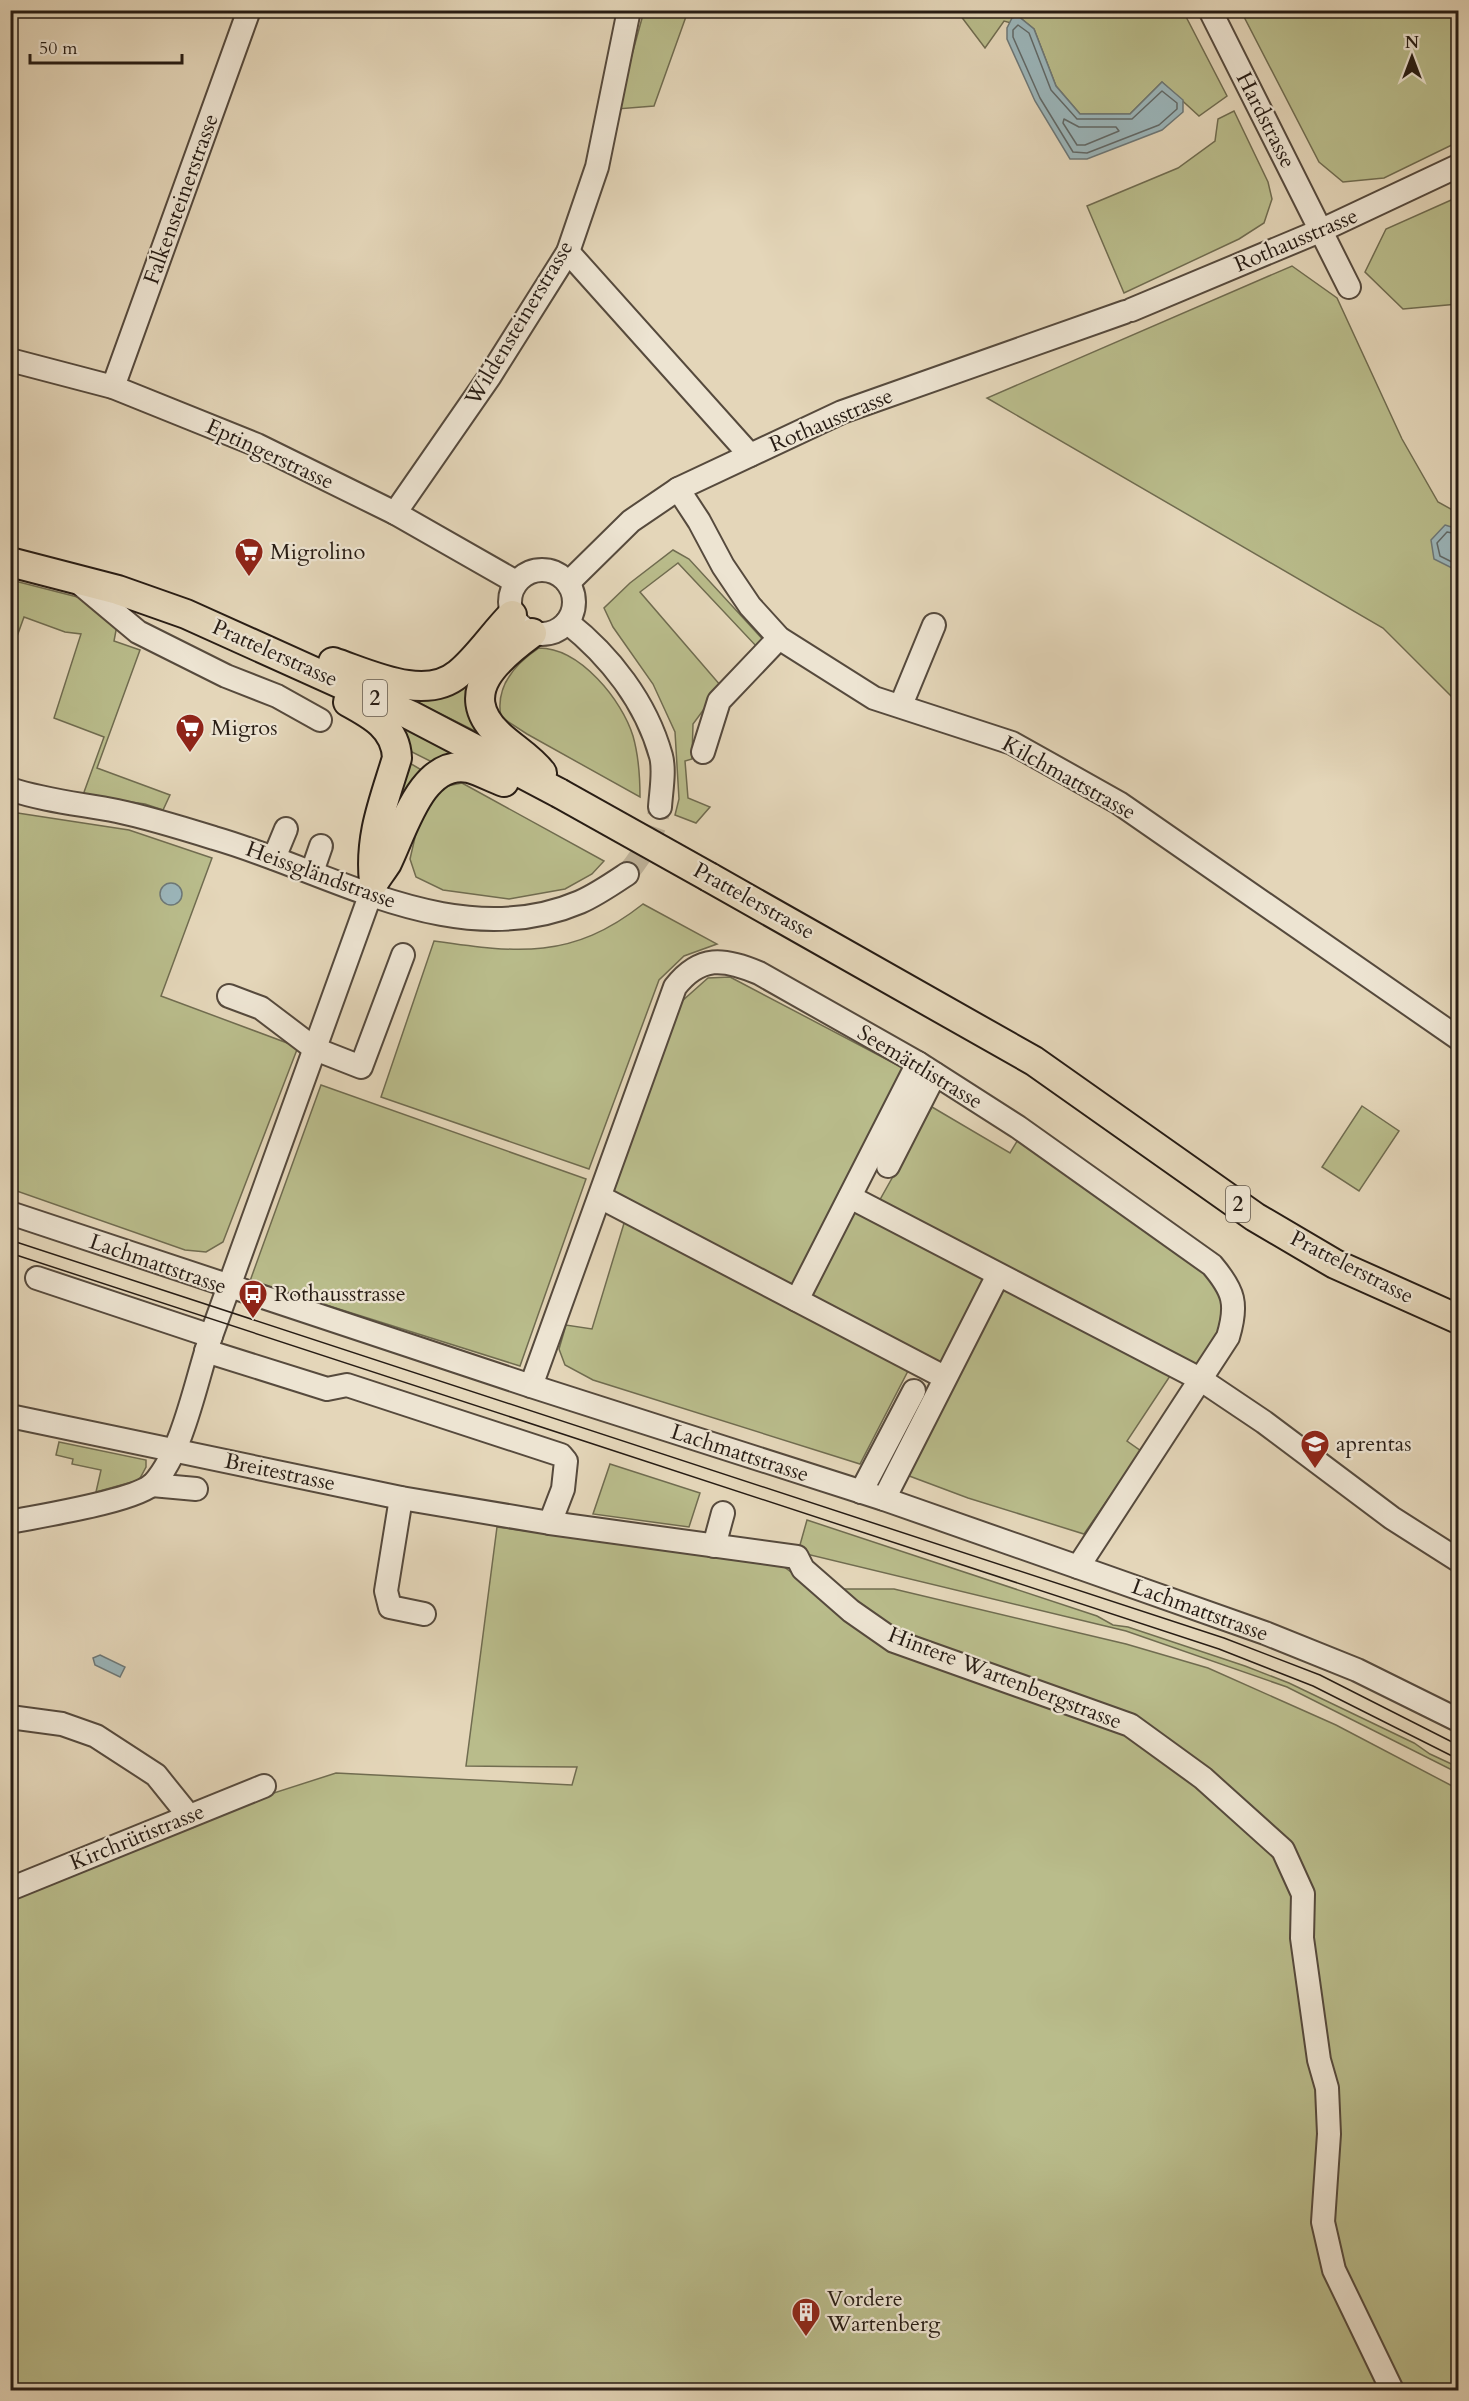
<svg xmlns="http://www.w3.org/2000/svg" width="1469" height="2401" font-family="Cardo,serif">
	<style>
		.green { fill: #b9bc8b; stroke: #706c50; stroke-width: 1.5 }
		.water { fill: #9bb6bb; stroke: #6d7878; stroke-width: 1.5 }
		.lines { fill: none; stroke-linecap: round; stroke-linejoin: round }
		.shore { stroke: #616968; stroke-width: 1.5 }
		.minor-tunnel { stroke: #beb198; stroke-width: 22; stroke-dasharray: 22 11; stroke-linecap: butt }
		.minor-casing { stroke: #564a3d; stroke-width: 26 }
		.major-casing { stroke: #271c14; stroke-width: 32 }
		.minor { stroke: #ede4d2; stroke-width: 22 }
		.major { stroke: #e4d6b9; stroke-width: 28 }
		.tram { stroke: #271c14; stroke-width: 1.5 }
		.major-bridge-casing { stroke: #271c14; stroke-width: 32; stroke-linecap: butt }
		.major-bridge { stroke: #e4d6b9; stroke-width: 28 }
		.labels { text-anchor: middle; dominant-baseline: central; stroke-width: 4.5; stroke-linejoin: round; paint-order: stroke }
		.shield { fill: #ede4d2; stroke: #62584d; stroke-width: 1.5 }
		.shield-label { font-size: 21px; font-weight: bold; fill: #271c14 }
		.street-label { font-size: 22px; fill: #271c14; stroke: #ede4d2 }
		.poi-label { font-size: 22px; fill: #271c14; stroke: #ede4d2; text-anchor: start }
	</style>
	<rect width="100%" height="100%" fill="#e4d6b9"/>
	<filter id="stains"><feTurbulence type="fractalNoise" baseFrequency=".00333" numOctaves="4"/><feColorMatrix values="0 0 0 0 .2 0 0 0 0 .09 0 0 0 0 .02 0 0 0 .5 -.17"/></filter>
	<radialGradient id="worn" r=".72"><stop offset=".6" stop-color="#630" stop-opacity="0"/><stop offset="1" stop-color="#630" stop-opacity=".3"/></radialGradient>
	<g class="green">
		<path d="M644,11h44l-34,95 -37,3z"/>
		<path d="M957,11h226l44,85 -28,20 -37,-34 -32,32h-50l-24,-28 -22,-57 -16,-13 -7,7 -7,-2 -19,27z"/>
		<path d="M1241,11h217v131l-74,36 -41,4 -24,-20z"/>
		<path d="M1234,111l34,71 4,17 -8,24 -25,16 -115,54 -37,-87 91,-38 37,-27 3,-22z"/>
		<path d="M1458,197v107l-55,5 -38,-37 21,-43z"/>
		<path d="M1292,266l45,32 65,141 36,63 20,11v190l-75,-75 -396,-230z"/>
		<path d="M673,550l16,9 78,85 -10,3 -79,-84 -38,29 81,94 -28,38 -1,35 -7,2 3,37 22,9 -14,16 -21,-8 4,-16 -4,-67 -22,-48 -40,-57 -9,-19 26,-25z"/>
		<path d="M11,580l82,21 25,19 -4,21 26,9 -43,118 73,27 -7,15 -18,-6 -62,-9 21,-58 -50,-19 27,-84 -16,-2 -41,-15 -13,36z"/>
		<path d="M539,648c41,0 83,52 94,88 6,21 7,40 7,61l-113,-63 -26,-17c-6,-30 14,-53 38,-69z"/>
		<path d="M493,651l-10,84 -74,-37z"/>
		<path d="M400,726l62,30 -26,8 -28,-14z"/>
		<path d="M408,762l17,10 -39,63z"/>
		<path d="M462,783l142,78 -12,13 -27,15 -56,10 -66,-9 -27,-13 -6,-18 6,-26 17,-35 14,-12z"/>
		<path d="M11,812l118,18 83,28 -51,138 137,51 -75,195 -17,10 -21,-2 -174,-61z"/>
		<path d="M643,904l74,40 -33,12 -25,24 -70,189 -208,-72 53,-156c84,12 138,19 209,-37z"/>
		<path d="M730,977l175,92 -118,234 123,64 -50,97 -267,-84 -28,-15 -6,-16 7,-24 26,4 33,-109 -14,-23 70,-195 27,-24z"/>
		<path d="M321,1085l265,94 -66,187 -270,-85z"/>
		<path d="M1362,1106l37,25 -40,60 -37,-24z"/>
		<path d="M932,1107l78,46 9,-15 188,131 18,29 -1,24 -27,47 -320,-164z"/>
		<path d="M856,1207l134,70 -48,92 -135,-69z"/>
		<path d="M1006,1287l166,86 -45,68 14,10 -57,83 -116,-36 -64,-24 92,-185z"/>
		<path d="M59,1442l87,18v7l-7,13 -43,12 5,-22 -29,-6 1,-5 -17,-4z"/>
		<path d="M610,1464l90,29 -11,34 -96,-13z"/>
		<path d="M807,1520l290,96 16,9 15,2 117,39 44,17 125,60 16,11 28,13v6l-171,-86 -161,-56 -328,-79z"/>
		<path d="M497,1527l268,36 19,4 31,22h79l232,55 82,24 128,57 122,64v601h-1447l-1,-493 254,-111 10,7 62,-20 236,12 5,-18 -111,-1z"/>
	</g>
	<g class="water">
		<path d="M1018,16l16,13 22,57 24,28h50l32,-32 21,18v12l-21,18 -75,29h-17l-35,-58 -28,-62v-11l5,-10z"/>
		<path d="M1445,525l13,4v42l-24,-12 -3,-19z"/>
		<circle cx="171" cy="894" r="11"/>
		<path d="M100,1655l25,12 -5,10 -25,-12 -2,-7z"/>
	</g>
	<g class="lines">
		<g class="shore">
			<path d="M1018,25l11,8 22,57 26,29h55l30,-28 15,12v6l-18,16 -72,28 -14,-1 -33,-54 -27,-61v-7z"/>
			<path d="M1064,119l15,8h37l3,4 -34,14h-8l-14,-22z"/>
			<path d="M1458,534l-11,-2 -10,11 3,13 18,9"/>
		</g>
		<path class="minor-tunnel" d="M627,874c17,-21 28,-40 33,-67"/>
		<g class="minor-casing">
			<g id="minor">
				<path d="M1210,10l139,277"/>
				<path d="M568,252l182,203"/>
				<path d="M1131,310l191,-80 136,-64"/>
				<path d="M10,360l103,27 144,58 138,68 121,69"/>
				<path d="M113,387l136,-377"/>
				<path d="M678,489l21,32 24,45 27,40 29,32 95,60 138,45 107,60 339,235"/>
				<path d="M395,513l95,-137 78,-124 29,-85 32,-157"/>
				<circle cx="542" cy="602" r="32"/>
				<path d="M77,581l61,51 88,44 51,20 43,24"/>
				<path d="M568,583l63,-62 47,-32 164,-77 283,-100"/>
				<path d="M567,622c43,34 79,80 94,134 4,15 0,35 -1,51"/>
				<path d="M901,705l33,-80"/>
				<path d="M703,752l16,-51 60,-63"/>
				<path d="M10,789c35,12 72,15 107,22 33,7 65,17 97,27 116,33 242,117 366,64 16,-7 32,-18 47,-28"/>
				<path d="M274,858l12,-29"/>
				<path d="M312,872l9,-26"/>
				<path d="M229,996l32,12 54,41 46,18 42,-112"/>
				<path d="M888,1166l47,-92"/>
				<path d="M600,1197l344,180"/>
				<path d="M850,1197l350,182 64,43 128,96 66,42"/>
				<path d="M10,1213l521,173 353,113 194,68 187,66 92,37 101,50"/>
				<path d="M37,1278l174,58"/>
				<path d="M797,1300l121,-237"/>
				<path d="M206,1351l121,38 20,-4 214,70 5,6 -3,28 -13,34"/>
				<path d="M531,1386l144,-399c25,-32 49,-29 84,-14l159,90 100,64 194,138c22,26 26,39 16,72l-150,230"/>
				<path d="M10,1416l391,82 149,25 247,34 6,12 48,42 43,30 236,84 73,53 80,72 20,44 -1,44 17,122 8,28 2,46 -6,88 11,48 58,120"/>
				<path d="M152,1485l44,4"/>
				<path d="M861,1492l53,-101"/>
				<path d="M401,1498l-15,93 4,16 34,7"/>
				<path d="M884,1499l114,-224"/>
				<path d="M10,1522c29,-6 127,-21 144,-39 30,-34 42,-103 57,-147 54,-147 106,-295 160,-443"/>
				<path d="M714,1546l9,-33"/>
				<path d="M10,1717l52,7 34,12 60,39 33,41"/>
				<path d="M10,1889l254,-103"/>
			</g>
		</g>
		<g class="major-casing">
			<g id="major">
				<path d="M10,562l108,28 68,24 224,101 149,78"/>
				<path d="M532,633c-34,25 -76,59 -35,100 14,14 33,24 45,40"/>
				<path d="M333,662c36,12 92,40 125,12 19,-15 36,-41 54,-59"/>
				<path d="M348,702c24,13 48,26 49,56 -13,43 -28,78 -23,124"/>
				<path d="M709,877l325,184 221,156 80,47 123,55"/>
				<path d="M374,882c4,-6 9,-13 13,-19 16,-32 35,-105 82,-95 11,3 24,10 35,14"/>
			</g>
		</g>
		<use href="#minor" class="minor"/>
		<use href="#major" class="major"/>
		<g class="tram">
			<path d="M10,1240l1214,398 96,37 138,70"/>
			<path d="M10,1253l1209,396 94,37 145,73"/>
		</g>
		<g class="major-bridge-casing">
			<path id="major-bridge" d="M559,793l150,84"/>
		</g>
		<use href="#major-bridge" class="major-bridge"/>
	</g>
	<defs>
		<g id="supermarket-pin" transform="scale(1.5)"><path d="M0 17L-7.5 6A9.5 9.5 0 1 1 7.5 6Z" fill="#8f2418" stroke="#ede4d2"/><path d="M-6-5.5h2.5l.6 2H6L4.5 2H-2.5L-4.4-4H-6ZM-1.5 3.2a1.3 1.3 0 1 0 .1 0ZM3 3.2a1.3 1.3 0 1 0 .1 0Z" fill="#fff"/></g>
		<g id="bus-pin" transform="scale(1.5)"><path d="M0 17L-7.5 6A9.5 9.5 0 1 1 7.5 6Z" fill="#8f2418" stroke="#ede4d2"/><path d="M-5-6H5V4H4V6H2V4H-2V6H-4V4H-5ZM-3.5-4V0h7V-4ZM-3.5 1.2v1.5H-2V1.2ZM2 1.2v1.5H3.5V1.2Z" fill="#fff"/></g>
		<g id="school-pin" transform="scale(1.5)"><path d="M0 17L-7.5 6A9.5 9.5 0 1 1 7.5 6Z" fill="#8f2418" stroke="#ede4d2"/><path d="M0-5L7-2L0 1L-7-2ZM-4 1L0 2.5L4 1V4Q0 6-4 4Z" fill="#fff"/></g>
		<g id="building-pin" transform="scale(1.5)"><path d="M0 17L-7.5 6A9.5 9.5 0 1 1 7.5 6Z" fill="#8f2418" stroke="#ede4d2"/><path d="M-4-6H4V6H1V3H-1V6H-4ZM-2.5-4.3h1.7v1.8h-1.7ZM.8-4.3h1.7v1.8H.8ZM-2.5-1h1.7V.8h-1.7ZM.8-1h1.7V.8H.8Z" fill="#fff"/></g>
	</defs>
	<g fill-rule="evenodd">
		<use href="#supermarket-pin" x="249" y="552"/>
		<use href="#supermarket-pin" x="190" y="728"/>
		<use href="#bus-pin" x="253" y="1294"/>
		<use href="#school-pin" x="1315" y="1444"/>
		<use href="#building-pin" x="806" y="2312"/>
	</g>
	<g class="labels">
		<g class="shield">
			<rect x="363" y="680" width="24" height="36" rx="4.5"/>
			<rect x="1226" y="1186" width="24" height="36" rx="4.5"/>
		</g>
		<g class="shield-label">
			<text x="375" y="698">2</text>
			<text x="1238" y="1204">2</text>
		</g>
		<g class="street-label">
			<text transform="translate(1266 120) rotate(63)">Hardstrasse</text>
			<text transform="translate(181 199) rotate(-70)">Falkensteinerstrasse</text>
			<text transform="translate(1296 240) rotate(-23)">Rothausstrasse</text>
			<text transform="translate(519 323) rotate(-59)">Wildensteinerstrasse</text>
			<text transform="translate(831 420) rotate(-23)">Rothausstrasse</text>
			<text transform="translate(270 454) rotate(25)">Eptingerstrasse</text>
			<text transform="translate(275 653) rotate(24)">Prattelerstrasse</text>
			<text transform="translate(1069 778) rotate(29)">Kilchmattstrasse</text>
			<text transform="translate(321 875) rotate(20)">Heissgländstrasse</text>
			<text transform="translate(754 901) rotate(29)">Prattelerstrasse</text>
			<text transform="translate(920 1067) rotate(31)">Seemättlistrasse</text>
			<text transform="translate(158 1264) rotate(19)">Lachmattstrasse</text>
			<text transform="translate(1352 1267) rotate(27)">Prattelerstrasse</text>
			<text transform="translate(740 1453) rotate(18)">Lachmattstrasse</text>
			<text transform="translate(280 1472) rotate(12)">Breitestrasse</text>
			<text transform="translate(1200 1610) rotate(20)">Lachmattstrasse</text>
			<text transform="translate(1005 1678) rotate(21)">Hintere Wartenbergstrasse</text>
			<text transform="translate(137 1837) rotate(-22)">Kirchrütistrasse</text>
		</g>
		<g class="poi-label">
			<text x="270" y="552">Migrolino</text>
			<text x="211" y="728">Migros</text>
			<text x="274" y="1294">Rothausstrasse</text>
			<text x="1336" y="1444">aprentas</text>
			<text x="827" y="2299">Vordere<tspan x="827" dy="25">Wartenberg</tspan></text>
		</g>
	</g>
	<rect width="1469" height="2401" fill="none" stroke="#e4d6b9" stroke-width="36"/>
	<rect x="12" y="12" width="1445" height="2377" fill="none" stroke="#271c14" stroke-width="3"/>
	<rect x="18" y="18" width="1433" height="2365" fill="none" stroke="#271c14" stroke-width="1.5"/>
	<g transform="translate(1412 57)" stroke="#ede4d2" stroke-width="4.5" paint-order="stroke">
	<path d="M0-4.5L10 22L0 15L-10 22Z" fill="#271c14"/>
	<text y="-9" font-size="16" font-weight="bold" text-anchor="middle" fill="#271c14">N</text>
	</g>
	<path d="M30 54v9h152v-9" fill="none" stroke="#271c14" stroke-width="3"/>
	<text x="39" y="54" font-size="18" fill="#271c14" stroke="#ede4d2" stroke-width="4.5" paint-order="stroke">50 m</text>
	<rect width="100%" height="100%" filter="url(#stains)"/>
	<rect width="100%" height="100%" fill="url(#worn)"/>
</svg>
